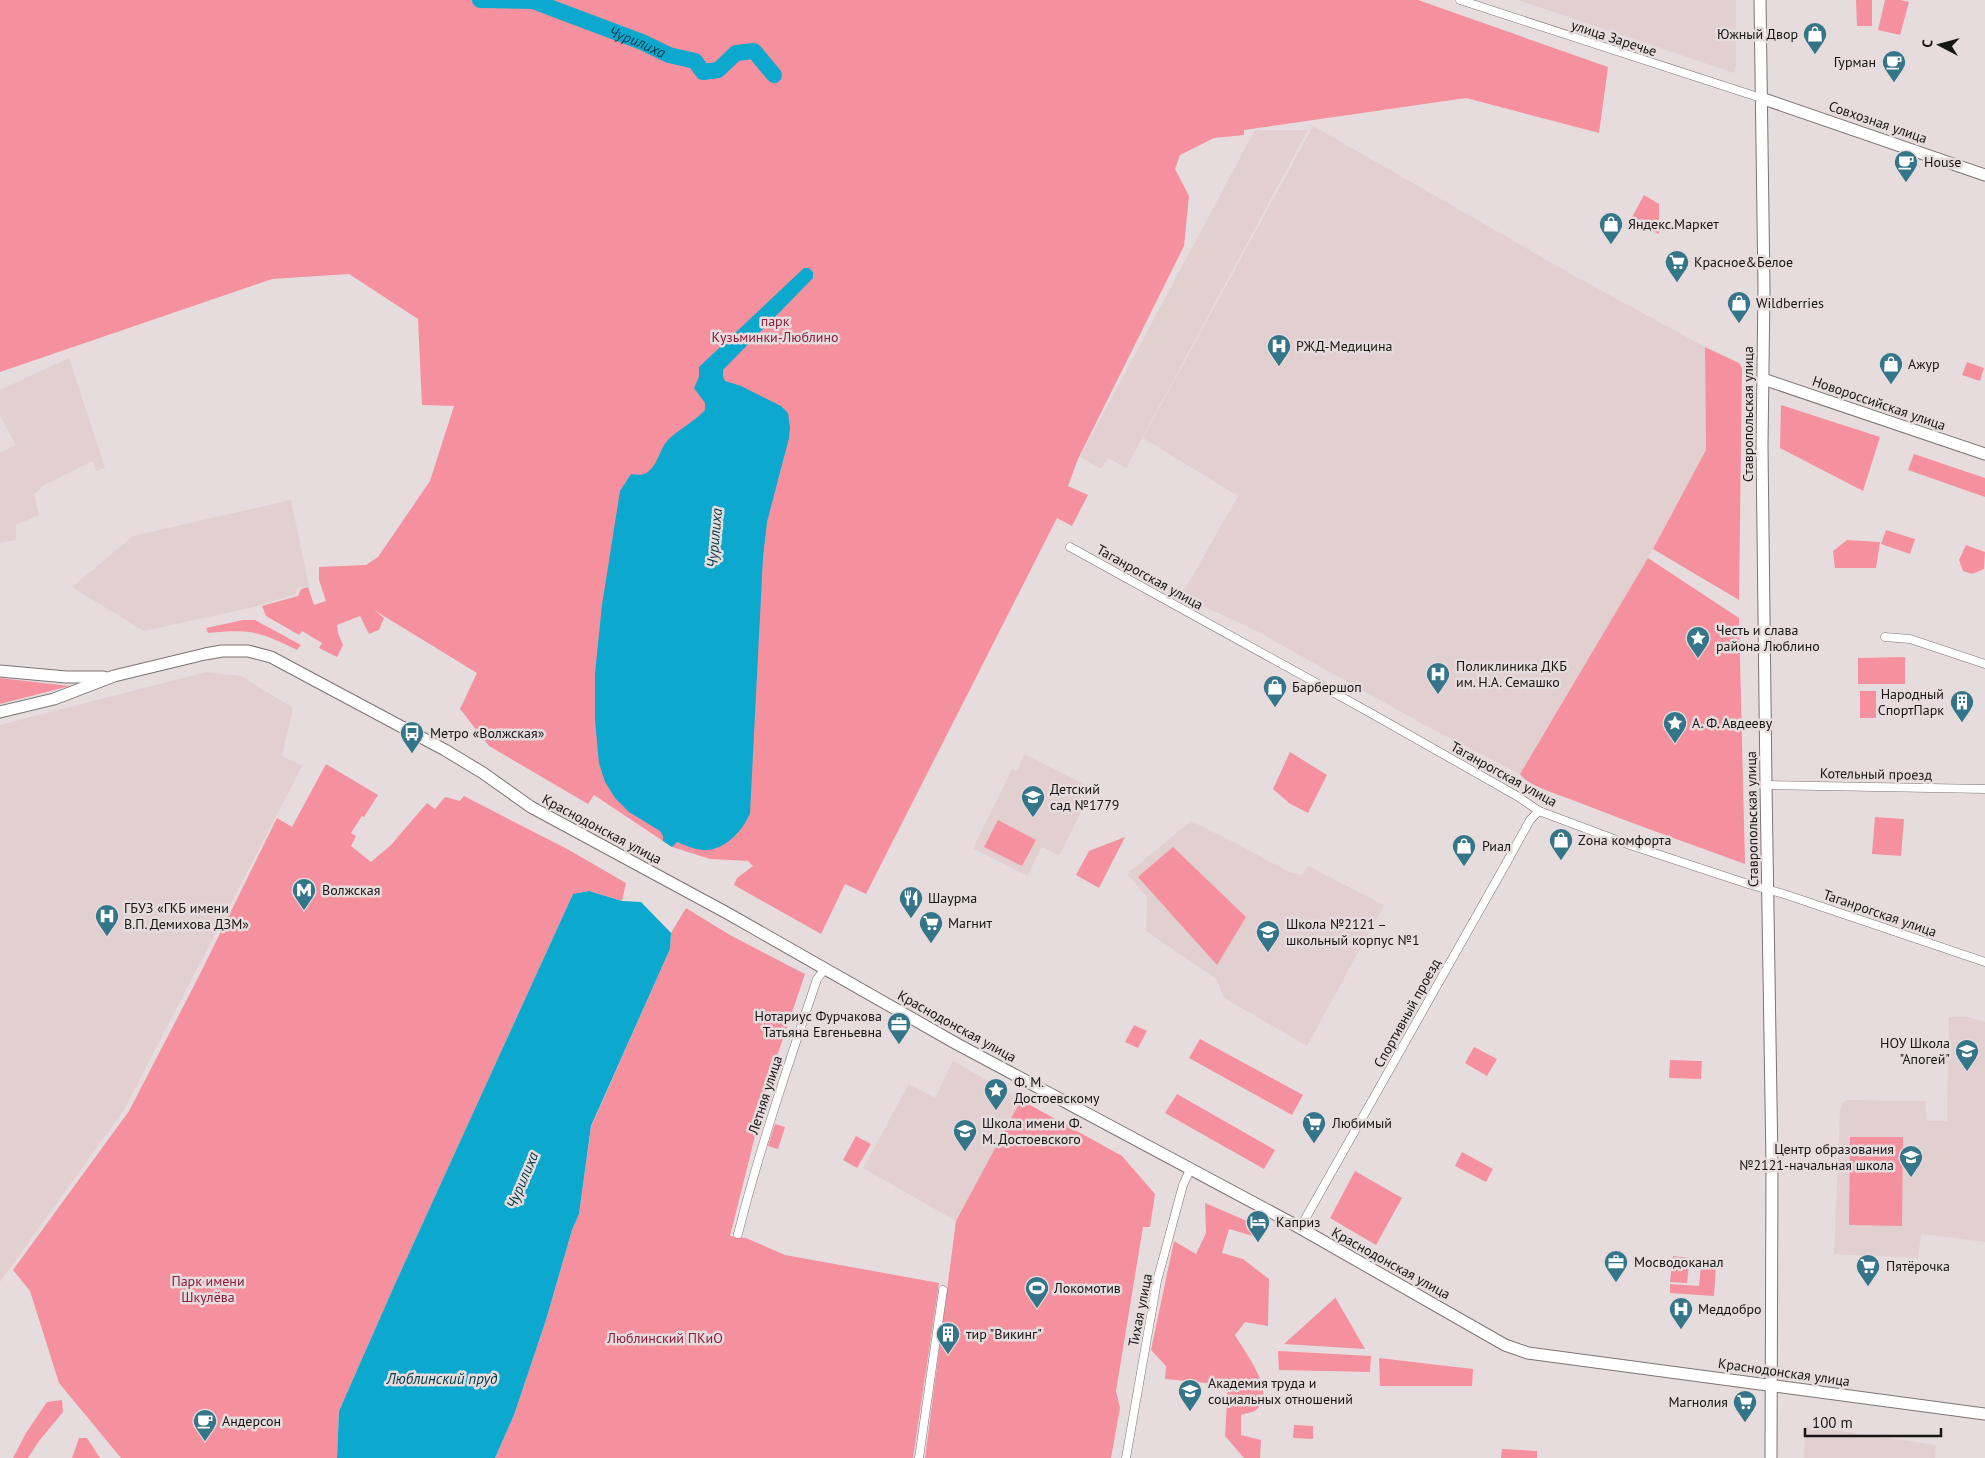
<svg xmlns="http://www.w3.org/2000/svg" width="1985" height="1458" font-family="'PT Sans',sans-serif">
	<style>
		.built { fill: #e2cfd0 }
		.green { fill: #f5919e }
		.water { fill: #0da8cd }
		.lines { fill: none; stroke-linecap: round; stroke-linejoin: round }
		.river { stroke: #0da8cd; stroke-width: 16 }
		.street-casing { stroke: #7c7374; stroke-width: 9 }
		.secondary-casing { stroke: #7c7374; stroke-width: 13 }
		.street { stroke: #fff; stroke-width: 8 }
		.secondary { stroke: #fff; stroke-width: 11 }
		.labels { text-anchor: middle; dominant-baseline: central; stroke-width: 5; stroke-linejoin: round; paint-order: stroke }
		.poi-label { font-size: 14px; fill: #181515; stroke: #e6dcdd; text-anchor: start }
		.street-label { font-size: 14px; fill: #181515; stroke: #e6dcdd }
		.park-label { font-size: 14px; fill: #911b3a; stroke: #e6dcdd }
		.water-label { font-size: 15px; font-style: italic; fill: #003b4a; stroke: #e6dcdd }
	</style>
	<rect width="100%" height="100%" fill="#e6dcdd"/>
	<g class="built">
		<path d="M1518,0h218v64l-2,9z"/>
		<path d="M1313,126l267,153 125,68 1,103 -56,104 -130,220 -90,-46 -175,-98 -74,-34 57,-100 -95,-58z"/>
		<path d="M1255,130h53l-182,338 -18,-10 -7,11 -21,-12z"/>
		<path d="M69,358l36,110 -9,3 -3,-10 -49,24 -10,9 5,21 -23,10v15l-16,3v-90l16,-8 -16,-29v-26z"/>
		<path d="M291,500l18,86 -12,2 -1,6 -42,13 -110,24 -72,-44 61,-51z"/>
		<path d="M206,672l35,4 52,32 -11,48 20,10 -177,342 -125,174v-557z"/>
		<path d="M1025,754l68,35 -34,67 -17,-9 -15,29 -54,-28 39,-79 5,2z"/>
		<path d="M1191,821l48,24 50,27 13,3 6,-9 76,39 -77,141 -84,-49 -6,-18 -71,-48 1,-34 -20,-23z"/>
		<path d="M1949,1017h19l17,5v220l-64,-8 -3,24 -84,-4 6,-142 2,-8 4,-4 79,1 2,20h20z"/>
		<path d="M953,1061l68,39 -65,121 -93,-53 46,-84 26,14z"/>
		<path d="M1805,1426l131,19 -1,13h-131z"/>
	</g>
	<g class="green">
		<path d="M0,0h1418l190,67 -9,66 -133,-35 -222,32v5l-30,3 -34,17 -5,14 14,27 -5,50 -106,213 -10,27 20,9 -16,31 -15,-8 -191,376 -21,-10 -24,50 -87,-49 3,-7 16,-12 -5,-5 -38,-2 -38,-12 -78,-52 -6,9 -99,-58 -29,-37 17,-36 -103,-63 10,8 -5,12 -10,4 -9,-18 -23,9 1,8 5,12 -6,12 -18,-9 3,-5 -20,-12 -3,4 -33,-19 -4,-10 36,-10 3,-7 7,-2 6,18 12,-4 -7,-21v-13l47,-2 12,-8 52,-76 24,-75 -32,-1 -4,-86 -69,-45 -77,5 -272,93z"/>
		<path d="M1856,0h16v26h-15z"/>
		<path d="M1885,0h15l9,2 -9,33 -22,-5z"/>
		<path d="M1644,195l15,9v30l-29,-13z"/>
		<path d="M1705,347l34,16 3,5 -3,232 -86,-51 53,-99z"/>
		<path d="M1967,362l17,6 -4,13 -18,-6z"/>
		<path d="M1781,405l99,32 -17,54 -83,-43z"/>
		<path d="M1914,454l71,24v19l-77,-27z"/>
		<path d="M1886,530l29,9 -5,15 -29,-10z"/>
		<path d="M1847,540l33,2 -4,26h-41l-2,-17z"/>
		<path d="M1966,545l19,7 -1,17 -12,5 -9,-3 -4,-11z"/>
		<path d="M1648,558l91,60 6,246c-57,-21 -114,-41 -170,-63 -15,-6 -46,-14 -55,-27z"/>
		<path d="M243,620h12l46,25 -4,5c-37,-19 -48,-21 -89,-17l-2,-5z"/>
		<path d="M1905,657v27h-47v-26z"/>
		<path d="M0,678l70,8 -70,18z"/>
		<rect x="1860" y="691" width="16" height="27"/>
		<path d="M1290,752l37,23 -19,38 -19,-10 -16,-14z"/>
		<path d="M326,764l52,31 -14,22 -2,-1 -11,17 5,3 -5,10 20,16 20,-17 36,-42 8,6 10,-12 15,4 4,-5 105,54 57,33 -4,18 -33,-10 -16,3 -178,390 -56,127 -2,47h-216l-62,-75 -29,-92 -17,-21 116,-159 69,-133 79,-160 15,9z"/>
		<path d="M1875,817l29,2 -3,37 -29,-2z"/>
		<path d="M998,820l38,20 -14,26 -38,-19z"/>
		<path d="M1125,837l-26,51 -23,-13 13,-24z"/>
		<path d="M1173,847l73,70 -29,48 -79,-88z"/>
		<path d="M686,908l44,27 75,39 -36,106 -39,156 16,2 39,17 154,28 -26,175h-418l19,-43 32,-95 26,-90 7,-16 12,-87 79,-178 1,-16z"/>
		<path d="M1134,1025l13,6 -9,17 -13,-6z"/>
		<path d="M1200,1039l103,56 -11,20 -103,-57z"/>
		<path d="M1474,1047l23,12 -10,17 -22,-13z"/>
		<path d="M1670,1060l32,1 -1,18 -32,-1z"/>
		<path d="M1177,1094l98,56 -11,19 -99,-56z"/>
		<path d="M1021,1100l101,56 33,38 -5,33h-7l-27,164 4,17 -9,50h-186l31,-237z"/>
		<path d="M775,1124l10,3 -7,22 -10,-3z"/>
		<path d="M856,1136l15,8 -14,24 -14,-8z"/>
		<path d="M1850,1137h53l-1,89 -53,-1z"/>
		<path d="M1462,1152l31,17 -7,13 -31,-16z"/>
		<path d="M1355,1171l47,27 -26,47 -46,-27z"/>
		<path d="M1205,1203l49,21 -1,12 -24,-7 -7,24 21,6 26,20 -1,47 -23,-4 -10,13c10,18 43,58 21,75 -3,3 -11,3 -15,5v20l20,5 -1,18h-16l-19,-22 3,-51 -63,-6 1,-13 -15,-16 23,-109 22,13 10,-21z"/>
		<path d="M1673,1256l17,2 -3,25 -17,-1z"/>
		<path d="M1701,1266l15,1 -2,29 -44,-3v-9l29,2z"/>
		<path d="M1335,1297l30,52 -81,-5 51,-46z"/>
		<path d="M1278,1351l93,5 -1,16 -91,-2z"/>
		<path d="M1379,1358l94,11 -1,17h-92z"/>
		<path d="M62,1400l1,12 -24,29 -11,17h-15l13,-25 21,-31z"/>
		<path d="M1294,1425l19,1v13l-20,-1z"/>
		<path d="M79,1438h8l13,20h-28z"/>
		<path d="M1502,1449l35,2v7h-36z"/>
	</g>
	<g class="water">
		<path d="M804,268h5l4,4v6l-90,92v6l2,5 16,5 40,20 7,7 2,15 -1,10 -22,84 -4,35 -13,256c-6,16 -23,35 -42,37 -10,1 -21,-4 -31,-8l-5,5 -9,-6v-5l-3,-5 -31,-19 -14,-14 -10,-16 -6,-19 -4,-43v-47l7,-68 18,-114 11,-17c7,1 13,2 18,-3 10,-9 10,-21 19,-31 11,-11 26,-18 37,-30v-7l-11,-15 5,-11v-10z"/>
		<path d="M589,891l33,10 19,1 30,31 -1,16 -79,177 -12,88 -7,16 -26,90 -32,95 -19,43h-158l2,-47 56,-127 178,-390z"/>
	</g>
	<g class="lines">
		<path class="river" id="s1" d="M480,0l53,1 109,41 27,13 26,6 8,11 15,-2 18,-17 18,-2 20,24"/>
		<g class="street-casing">
			<g id="street">
				<path d="M1460,0l301,98"/>
				<path d="M1070,547l297,164 150,85 22,15 91,34 118,39 36,10 201,68"/>
				<path d="M1885,637l25,2 75,25"/>
				<path d="M1766,785l219,4"/>
				<path d="M1300,1228l208,-368 22,-40 9,-9"/>
				<path d="M738,1234c22,-87 51,-171 79,-255l8,-10"/>
				<path d="M919,1458l24,-168"/>
				<path d="M1126,1458l31,-177 26,-96 7,-15"/>
			</g>
		</g>
		<g class="secondary-casing">
			<g id="secondary">
				<path d="M1760,0l4,288 -2,158 4,339 6,379 -1,294"/>
				<path d="M1761,98l224,77"/>
				<path d="M1763,379l222,75"/>
				<path d="M0,671l66,6h38"/>
				<path d="M0,712l54,-13 60,-23 91,-22 17,-3h26l23,6 174,93 38,23 48,34 196,106 230,131 329,176 219,125 23,8 457,61"/>
			</g>
		</g>
		<use href="#street" class="street"/>
		<use href="#secondary" class="secondary"/>
	</g>
	<defs>
		<g id="shop-pin" transform="scale(1.25)"><path d="M0 17L-7.5 6A9.5 9.5 0 1 1 7.5 6Z" fill="#357589" stroke="#e6dcdd"/><path d="M-5-2.5h2.3a2.7 3.5 0 0 1 5.4 0H5L5.5 6h-11ZM-1.5-2.5h3a1.5 2.3 0 0 0-3 0Z" fill="#fff"/></g>
		<g id="cafe-pin" transform="scale(1.25)"><path d="M0 17L-7.5 6A9.5 9.5 0 1 1 7.5 6Z" fill="#357589" stroke="#e6dcdd"/><path d="M-5.5-4.5H6V0H3Q3 3.5 0 3.5H-2.5Q-5.5 3.5-5.5 0ZM3-3.2v2h1.7v-2ZM-6 4.5H4V6H-6Z" fill="#fff"/></g>
		<g id="supermarket-pin" transform="scale(1.25)"><path d="M0 17L-7.5 6A9.5 9.5 0 1 1 7.5 6Z" fill="#357589" stroke="#e6dcdd"/><path d="M-6-5.5h2.5l.6 2H6L4.5 2H-2.5L-4.4-4H-6ZM-1.5 3.2a1.3 1.3 0 1 0 .1 0ZM3 3.2a1.3 1.3 0 1 0 .1 0Z" fill="#fff"/></g>
		<g id="hospital-pin" transform="scale(1.25)"><path d="M0 17L-7.5 6A9.5 9.5 0 1 1 7.5 6Z" fill="#357589" stroke="#e6dcdd"/><path d="M-5-5h3v3.5h4V-5h3V5h-3V1.5h-4V5h-3Z" fill="#fff"/></g>
		<g id="sight-pin" transform="scale(1.25)"><path d="M0 17L-7.5 6A9.5 9.5 0 1 1 7.5 6Z" fill="#357589" stroke="#e6dcdd"/><path d="M0-6L1.8-2.2L6-1.7L2.9 1.2L3.7 5.4L0 3.3L-3.7 5.4L-2.9 1.2L-6-1.7L-1.8-2.2Z" fill="#fff"/></g>
		<g id="building-pin" transform="scale(1.25)"><path d="M0 17L-7.5 6A9.5 9.5 0 1 1 7.5 6Z" fill="#357589" stroke="#e6dcdd"/><path d="M-4-6H4V6H1V3H-1V6H-4ZM-2.5-4.3h1.7v1.8h-1.7ZM.8-4.3h1.7v1.8H.8ZM-2.5-1h1.7V.8h-1.7ZM.8-1h1.7V.8H.8Z" fill="#fff"/></g>
		<g id="bus-pin" transform="scale(1.25)"><path d="M0 17L-7.5 6A9.5 9.5 0 1 1 7.5 6Z" fill="#357589" stroke="#e6dcdd"/><path d="M-5-6H5V4H4V6H2V4H-2V6H-4V4H-5ZM-3.5-4V0h7V-4ZM-3.5 1.2v1.5H-2V1.2ZM2 1.2v1.5H3.5V1.2Z" fill="#fff"/></g>
		<g id="school-pin" transform="scale(1.25)"><path d="M0 17L-7.5 6A9.5 9.5 0 1 1 7.5 6Z" fill="#357589" stroke="#e6dcdd"/><path d="M0-5L7-2L0 1L-7-2ZM-4 1L0 2.5L4 1V4Q0 6-4 4Z" fill="#fff"/></g>
		<g id="metro-pin" transform="scale(1.25)"><path d="M0 17L-7.5 6A9.5 9.5 0 1 1 7.5 6Z" fill="#357589" stroke="#e6dcdd"/><path d="M-5.5 5V-5H-3L0 0L3-5H5.5V5H3V-.5L0 4L-3-.5V5Z" fill="#fff"/></g>
		<g id="restaurant-pin" transform="scale(1.25)"><path d="M0 17L-7.5 6A9.5 9.5 0 1 1 7.5 6Z" fill="#357589" stroke="#e6dcdd"/><path d="M-5-6h1v4h1v-4h1v4h1v-4h1v5L-1.5 .5V6h-2V.5L-5-1ZM5-6V6H3V1.5H1.5Q1.5-4 5-6Z" fill="#fff"/></g>
		<g id="office-pin" transform="scale(1.25)"><path d="M0 17L-7.5 6A9.5 9.5 0 1 1 7.5 6Z" fill="#357589" stroke="#e6dcdd"/><path d="M-6-3h4V-5.5h4V-3h4V5H-6ZM-1-4.5V-3h2v-1.5ZM-6 0V1H6V0Z" fill="#fff"/></g>
		<g id="hotel-pin" transform="scale(1.25)"><path d="M0 17L-7.5 6A9.5 9.5 0 1 1 7.5 6Z" fill="#357589" stroke="#e6dcdd"/><path d="M-6-4.5h1.5V1H6V5H4.5V3h-9V5H-6ZM-4 0a1.8 1.8 0 1 1 3.6 0ZM.5 0V-2.5h3Q6-2.5 6 0Z" fill="#fff"/></g>
		<g id="stadium-pin" transform="scale(1.25)"><path d="M0 17L-7.5 6A9.5 9.5 0 1 1 7.5 6Z" fill="#357589" stroke="#e6dcdd"/><path d="M0-5a6.5 5 0 1 0 0 10a6.5 5 0 1 0 0-10ZM-3.5-1.8h7v3.6h-7Z" fill="#fff"/></g>
		<g id="university-pin" transform="scale(1.25)"><path d="M0 17L-7.5 6A9.5 9.5 0 1 1 7.5 6Z" fill="#357589" stroke="#e6dcdd"/><path d="M0-5L7-2L0 1L-7-2ZM-4 1L0 2.5L4 1V4Q0 6-4 4Z" fill="#fff"/></g>
	</defs>
	<g fill-rule="evenodd">
		<use href="#shop-pin" x="1815" y="34"/>
		<use href="#cafe-pin" x="1894" y="62"/>
		<use href="#cafe-pin" x="1906" y="162"/>
		<use href="#shop-pin" x="1611" y="224"/>
		<use href="#supermarket-pin" x="1677" y="262"/>
		<use href="#shop-pin" x="1739" y="303"/>
		<use href="#hospital-pin" x="1279" y="346"/>
		<use href="#shop-pin" x="1891" y="364"/>
		<use href="#sight-pin" x="1698" y="638"/>
		<use href="#hospital-pin" x="1438" y="674"/>
		<use href="#shop-pin" x="1275" y="687"/>
		<use href="#building-pin" x="1962" y="702"/>
		<use href="#sight-pin" x="1675" y="723"/>
		<use href="#bus-pin" x="412" y="733"/>
		<use href="#school-pin" x="1033" y="797"/>
		<use href="#shop-pin" x="1561" y="840"/>
		<use href="#shop-pin" x="1464" y="846"/>
		<use href="#metro-pin" x="304" y="890"/>
		<use href="#restaurant-pin" x="911" y="898"/>
		<use href="#hospital-pin" x="107" y="916"/>
		<use href="#supermarket-pin" x="931" y="923"/>
		<use href="#school-pin" x="1268" y="932"/>
		<use href="#office-pin" x="899" y="1024"/>
		<use href="#school-pin" x="1967" y="1051"/>
		<use href="#sight-pin" x="996" y="1090"/>
		<use href="#supermarket-pin" x="1314" y="1123"/>
		<use href="#school-pin" x="965" y="1131"/>
		<use href="#school-pin" x="1911" y="1157"/>
		<use href="#hotel-pin" x="1258" y="1222"/>
		<use href="#office-pin" x="1616" y="1262"/>
		<use href="#supermarket-pin" x="1868" y="1266"/>
		<use href="#stadium-pin" x="1037" y="1288"/>
		<use href="#hospital-pin" x="1681" y="1309"/>
		<use href="#building-pin" x="948" y="1334"/>
		<use href="#university-pin" x="1190" y="1391"/>
		<use href="#supermarket-pin" x="1745" y="1402"/>
		<use href="#cafe-pin" x="205" y="1421"/>
	</g>
	<g class="labels">
		<g class="poi-label">
			<text x="1798" y="34" text-anchor="end">Южный Двор</text>
			<text x="1876" y="62" text-anchor="end">Гурман</text>
			<text x="1924" y="162">House</text>
			<text x="1628" y="224">Яндекс.Маркет</text>
			<text x="1694" y="262">Красное&amp;Белое</text>
			<text x="1756" y="303">Wildberries</text>
			<text x="1296" y="346">РЖД-Медицина</text>
			<text x="1908" y="364">Ажур</text>
			<text x="1716" y="630">Честь и слава<tspan x="1716" dy="16">района Люблино</tspan></text>
			<text x="1456" y="666">Поликлиника ДКБ<tspan x="1456" dy="16">им. Н.А. Семашко</tspan></text>
			<text x="1292" y="687">Барбершоп</text>
			<text x="1944" y="694" text-anchor="end">Народный<tspan x="1944" dy="16">СпортПарк</tspan></text>
			<text x="1692" y="723">А. Ф. Авдееву</text>
			<text x="430" y="733">Метро «Волжская»</text>
			<text x="1050" y="789">Детский<tspan x="1050" dy="16">сад №1779</tspan></text>
			<text x="1578" y="840">Zона комфорта</text>
			<text x="1482" y="846">Риал</text>
			<text x="322" y="890">Волжская</text>
			<text x="928" y="898">Шаурма</text>
			<text x="124" y="908">ГБУЗ «ГКБ имени<tspan x="124" dy="16">В.П. Демихова ДЗМ»</tspan></text>
			<text x="948" y="923">Магнит</text>
			<text x="1286" y="924">Школа №2121 –<tspan x="1286" dy="16">школьный корпус №1</tspan></text>
			<text x="882" y="1016" text-anchor="end">Нотариус Фурчакова<tspan x="882" dy="16">Татьяна Евгеньевна</tspan></text>
			<text x="1950" y="1043" text-anchor="end">НОУ Школа<tspan x="1950" dy="16">"Апогей"</tspan></text>
			<text x="1014" y="1082">Ф. М.<tspan x="1014" dy="16">Достоевскому</tspan></text>
			<text x="982" y="1123">Школа имени Ф.<tspan x="982" dy="16">М. Достоевского</tspan></text>
			<text x="1332" y="1123">Любимый</text>
			<text x="1894" y="1149" text-anchor="end">Центр образования<tspan x="1894" dy="16">№2121-начальная школа</tspan></text>
			<text x="1276" y="1222">Каприз</text>
			<text x="1634" y="1262">Мосводоканал</text>
			<text x="1886" y="1266">Пятёрочка</text>
			<text x="1054" y="1288">Локомотив</text>
			<text x="1698" y="1309">Меддобро</text>
			<text x="966" y="1334">тир "Викинг"</text>
			<text x="1208" y="1383">Академия труда и<tspan x="1208" dy="16">социальных отношений</tspan></text>
			<text x="1728" y="1402" text-anchor="end">Магнолия</text>
			<text x="222" y="1421">Андерсон</text>
		</g>
		<g class="street-label">
			<text transform="translate(1614 38) rotate(18)">улица Заречье</text>
			<text transform="translate(1878 122) rotate(19)">Совхозная улица</text>
			<text transform="translate(1879 403) rotate(19)">Новороссийская улица</text>
			<text transform="translate(1748 414) rotate(-90)">Ставропольская улица</text>
			<text transform="translate(1150 577) rotate(29)">Таганрогская улица</text>
			<text transform="translate(1504 774) rotate(29)">Таганрогская улица</text>
			<text transform="translate(1876 774) rotate(1)">Котельный проезд</text>
			<text transform="translate(1752 819) rotate(-91)">Ставропольская улица</text>
			<text transform="translate(602 829) rotate(28)">Краснодонская улица</text>
			<text transform="translate(1880 913) rotate(19)">Таганрогская улица</text>
			<text transform="translate(1407 1013) rotate(-61)">Спортивный проезд</text>
			<text transform="translate(957 1026) rotate(29)">Краснодонская улица</text>
			<text transform="translate(765 1095) rotate(-72)">Летняя улица</text>
			<text transform="translate(1391 1263) rotate(29)">Краснодонская улица</text>
			<text transform="translate(1140 1310) rotate(-79)">Тихая улица</text>
			<text transform="translate(1784 1372) rotate(8)">Краснодонская улица</text>
		</g>
		<g class="park-label">
			<text x="775" y="321">парк<tspan x="775" dy="16">Кузьминки-Люблино</tspan></text>
			<text x="208" y="1281">Парк имени<tspan x="208" dy="16">Шкулёва</tspan></text>
			<text x="665" y="1338">Люблинский ПКиО</text>
		</g>
		<g class="water-label">
			<text stroke="none"><textPath href="#s1" startOffset="165">Чурилиха</textPath></text>
			<text transform="translate(714 538) rotate(-85)">Чурилиха</text>
			<text transform="translate(522 1180) rotate(-67)">Чурилиха</text>
			<text x="442" y="1378">Люблинский пруд</text>
		</g>
	</g>
	<g transform="translate(1940 45) rotate(276)" stroke="#e6dcdd" stroke-width="4" paint-order="stroke">
	<path d="M0-4L9 19L0 12L-9 19Z" fill="#181515"/>
	<text y="-8" font-size="14" font-weight="bold" text-anchor="middle" fill="#181515">С</text>
	</g>
	<path d="M1805 1428v8h136v-8" fill="none" stroke="#181515" stroke-width="2.5"/>
	<text x="1812" y="1428" font-size="15" fill="#181515" stroke="#e6dcdd" stroke-width="4" paint-order="stroke">100 m</text>
</svg>
